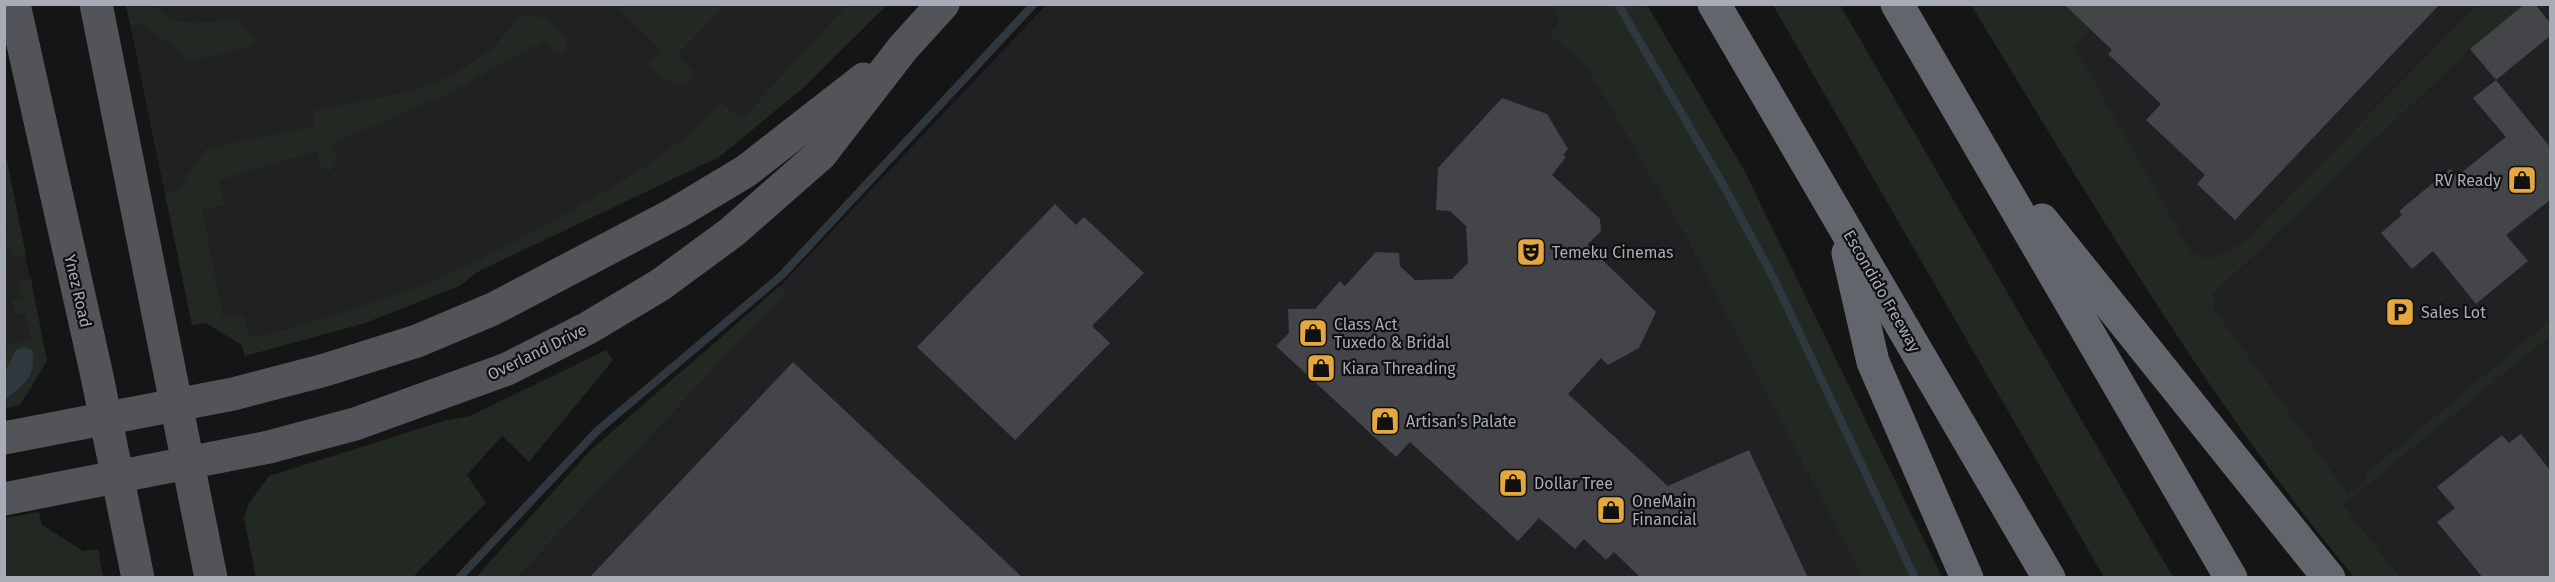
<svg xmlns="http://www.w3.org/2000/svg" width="2555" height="582" font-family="'Fira Sans',sans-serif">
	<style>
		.built { fill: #212123 }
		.green { fill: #212922 }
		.water { fill: #2f383e }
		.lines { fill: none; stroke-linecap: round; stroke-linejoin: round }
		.stream { stroke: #2f383e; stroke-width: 8 }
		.building { fill: #444549 }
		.major { stroke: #52545a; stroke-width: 33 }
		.highway { stroke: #62656c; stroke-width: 33 }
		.labels { text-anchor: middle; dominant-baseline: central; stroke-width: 4.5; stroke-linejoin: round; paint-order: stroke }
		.poi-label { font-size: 16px; fill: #a7acb6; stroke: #101011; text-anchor: start }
		.street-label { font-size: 16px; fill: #a7acb6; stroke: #101011 }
	</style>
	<rect width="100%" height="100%" fill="#151516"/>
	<g class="built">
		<path d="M1047,4l531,1 315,573h-1417l115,-128 189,-164z"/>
		<path d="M126,5h761l-83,82 -85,70 -242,115 -16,13 -96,38 -120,33 -3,-11 -36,-22 -14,2z"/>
		<path d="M2022,5h528v572h-150l-83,-104 -120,-174z"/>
		<path d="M4,151l43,210 -27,44 -15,3z"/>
	</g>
	<g class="green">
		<path d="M848,4l39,1 -83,82 -85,70 -242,115 -16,13 -96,38 -120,33 -3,-11 -36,-22 -14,2 -27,-132 11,-1 30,-43 108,-23v-15l104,-22 37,-15 37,-25 27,-31 10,-3 17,3 22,21 -5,14 -7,2 -11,-15 -96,53 -117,51 6,17 -9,11 -8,-5 -5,-16 -97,29 5,25 -22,4 21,108 15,-2 6,3 4,17 8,3c57,-16 114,-33 169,-54 49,-19 108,-52 154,-78 52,-29 102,-59 142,-103l21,16z"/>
		<path d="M126,5h29c19,28 55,14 83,16l16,17v5l-5,4 -64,16 -2,-10 -41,-29 -12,2z"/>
		<path d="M616,5h110l-49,50 17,17 -2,9c-20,9 -29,-3 -44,-15l13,-15z"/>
		<path d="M1550,5h97l98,167 197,405h-80l-179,-346 -95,-162 -13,-14 -26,-20 10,-15z"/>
		<path d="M1773,5h67l333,572h-69z"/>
		<path d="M1971,5h110l10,24 -17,17 117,206 17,7 22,-8 15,-10 232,-236h48l-55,44 -258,246 3,5 -2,8 135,186 19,-15 -3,-4 186,-154v15l-207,169 57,72h-46c-147,-177 -263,-377 -383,-572z"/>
		<path d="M5,151l21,104 -13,3 -1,-10 -7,1v-17l3,-1 -4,-17z"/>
		<path d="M31,279l16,82 -27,44 -15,3v-63l26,-5 -6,-27 -10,1 -3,-14 10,-2 -4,-17z"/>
		<path d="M780,286l6,6 -269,285h-41l115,-127z"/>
		<path d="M606,350l7,10 -84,102 -27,-26 -35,39 19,28 -73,74h-157l-12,-59 5,-15 20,-27 178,-56 23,-4z"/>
		<path d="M39,512l3,13 41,26 15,-2 5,28h-98v-59z"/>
	</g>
	<path class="water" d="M24,347l8,3c6,24 -10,38 -27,49v-27l11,-22z"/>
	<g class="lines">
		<g class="stream">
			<path d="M1618,4l107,184 50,93 140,297"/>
			<path d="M459,578l138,-147 185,-156 252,-271"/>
		</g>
	</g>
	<g class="building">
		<path d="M2064,4h376l-205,216 -38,-36 8,-9 -59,-55 15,-16 -53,-50 4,-4z"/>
		<path d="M2525,4h10l15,19v13l-54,44 54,67v53l-44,35 22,26 -52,43 -43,-53 -21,18 -31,-36 21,-18 -3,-4 51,-42 7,7 49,-39 -33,-39 23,-18 -26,-31z"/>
		<path d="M1502,98l45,16 21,35 -5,6 3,2 -14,18 48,44 1,12 -14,14 69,67 -17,36 -31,17 -7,-7 -33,36 100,92 81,-36 59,128h-167l-27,-26 -8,8 -22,-21 -9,10 -36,-31 -21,23 -108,-99 -14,15 -120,-111 13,-13 -1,-24h27l25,-28 5,5 31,-34 23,1 1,13 15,14 37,-1 16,-16 -2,-37 -16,-15 -14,-1 2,-42z"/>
		<path d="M1055,204l21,21 8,-8 60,56 -52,53 18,17 -95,97 -98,-93z"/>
		<path d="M793,362l46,43 184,173h-434z"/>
		<path d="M2521,434l29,36v108h-67l-46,-56 18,-14 -18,-21 65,-52 7,8z"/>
	</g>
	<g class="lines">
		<g class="major">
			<path d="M14,4l83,372 41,202"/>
			<path d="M96,4l115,574"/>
			<path d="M4,438l229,-44 92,-24 92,-29 76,-32 183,-96 70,-42 118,-92"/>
			<path d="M4,499l265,-52 86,-23 152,-55 81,-41 72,-43 72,-53 89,-78 82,-106 40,-44"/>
		</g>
		<g class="highway">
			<path d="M1714,4l335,574"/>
			<path d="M1897,4l334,574"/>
			<path d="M2042,220l287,358"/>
			<path d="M1848,253l25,109 94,216"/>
		</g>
	</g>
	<defs>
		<g id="shop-square" transform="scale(1.5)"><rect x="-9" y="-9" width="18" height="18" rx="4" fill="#e5a83e" stroke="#101011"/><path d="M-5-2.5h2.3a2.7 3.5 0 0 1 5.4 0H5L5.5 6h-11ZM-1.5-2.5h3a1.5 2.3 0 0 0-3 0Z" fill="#111"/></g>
		<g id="theatre-square" transform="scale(1.5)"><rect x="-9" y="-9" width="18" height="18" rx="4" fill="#e5a83e" stroke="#101011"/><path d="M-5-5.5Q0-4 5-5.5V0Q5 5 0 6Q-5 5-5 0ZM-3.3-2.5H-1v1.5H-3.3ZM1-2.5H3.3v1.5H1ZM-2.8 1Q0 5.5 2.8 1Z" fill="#111"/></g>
		<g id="parking-square" transform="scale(1.5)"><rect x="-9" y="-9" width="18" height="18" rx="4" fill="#e5a83e" stroke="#101011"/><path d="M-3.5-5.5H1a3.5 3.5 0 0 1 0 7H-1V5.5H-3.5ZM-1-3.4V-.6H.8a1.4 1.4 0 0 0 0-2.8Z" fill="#111"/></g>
	</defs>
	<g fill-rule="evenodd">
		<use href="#shop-square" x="2522" y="180"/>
		<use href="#theatre-square" x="1531" y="252"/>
		<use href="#parking-square" x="2400" y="312"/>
		<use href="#shop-square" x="1313" y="333"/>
		<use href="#shop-square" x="1321" y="368"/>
		<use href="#shop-square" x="1385" y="421"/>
		<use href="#shop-square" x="1513" y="483"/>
		<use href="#shop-square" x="1611" y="510"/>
	</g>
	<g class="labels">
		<g class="poi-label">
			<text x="2501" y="180" text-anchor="end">RV Ready</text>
			<text x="1552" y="252">Temeku Cinemas</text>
			<text x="2421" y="312">Sales Lot</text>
			<text x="1334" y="324">Class Act<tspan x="1334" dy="18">Tuxedo &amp; Bridal</tspan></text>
			<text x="1342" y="368">Kiara Threading</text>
			<text x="1406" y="421">Artisan’s Palate</text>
			<text x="1534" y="483">Dollar Tree</text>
			<text x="1632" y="501">OneMain<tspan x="1632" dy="18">Financial</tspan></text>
		</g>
		<g class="street-label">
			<text transform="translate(78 291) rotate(77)">Ynez Road</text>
			<text transform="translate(1882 291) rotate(60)">Escondido Freeway</text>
			<text transform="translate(537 352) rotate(-26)">Overland Drive</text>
		</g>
	</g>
	<rect width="2555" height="582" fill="none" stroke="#a7acb6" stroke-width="12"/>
</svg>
